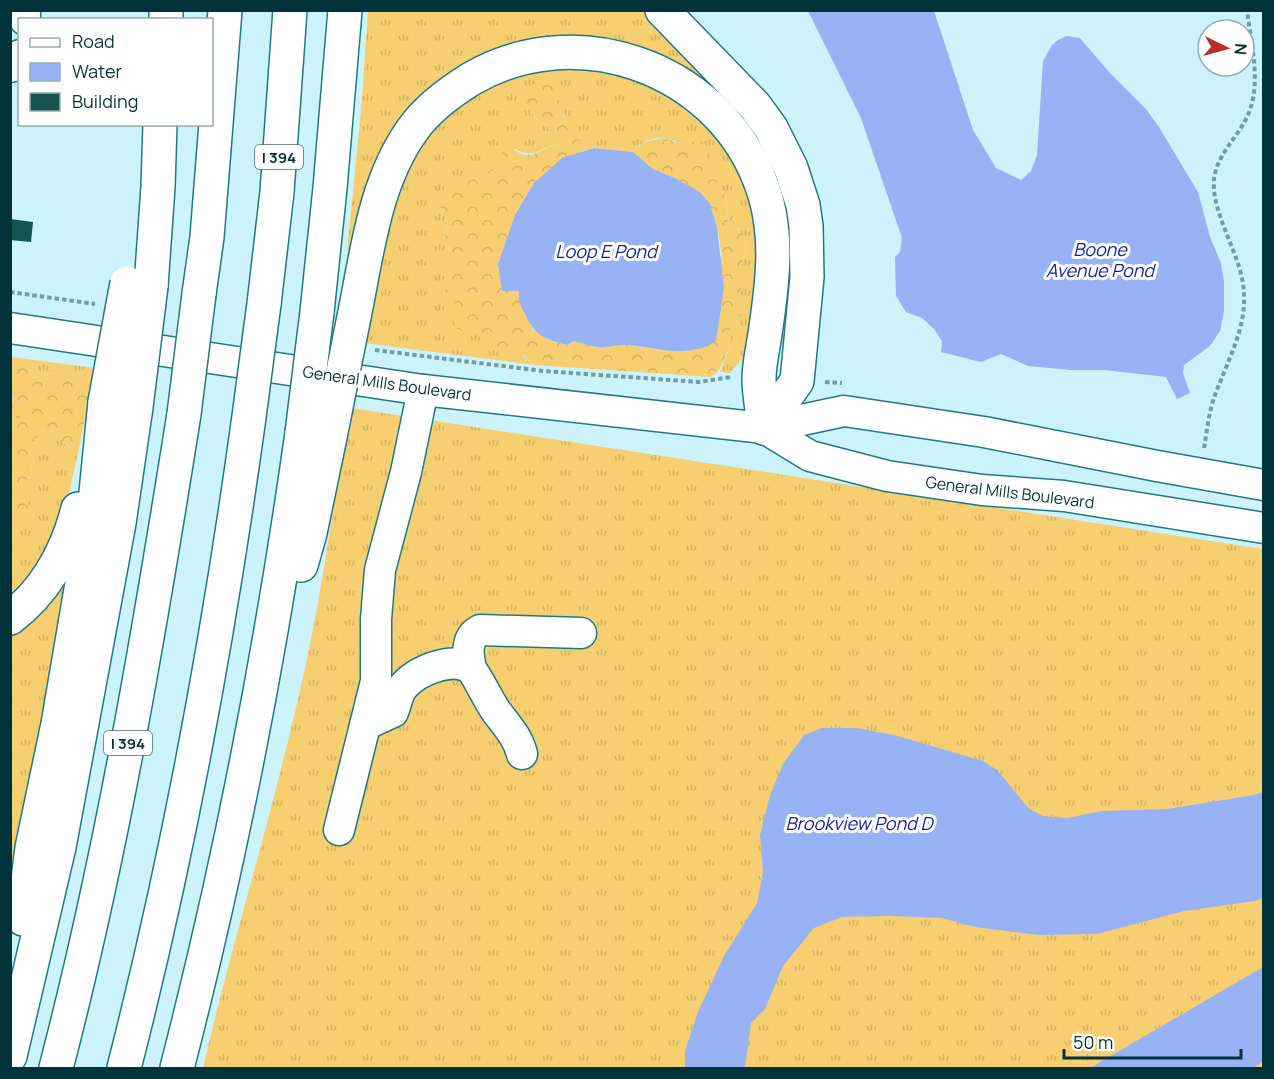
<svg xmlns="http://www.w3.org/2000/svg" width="1274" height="1079" font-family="Manrope,sans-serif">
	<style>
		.grass { fill: url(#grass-tufts) }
		.forest { fill: url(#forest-crowns) }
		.wetland { fill: url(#wetland-marsh) }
		.water { fill: #97b3f6 }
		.building { fill: #14544e }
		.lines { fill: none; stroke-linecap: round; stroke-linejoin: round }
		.minor-casing { stroke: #1e7b86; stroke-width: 33 }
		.highway-casing { stroke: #1e7b86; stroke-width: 36 }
		.path { stroke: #719ea4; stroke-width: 4; stroke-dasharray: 4.5 3; stroke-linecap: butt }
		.minor { stroke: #fff; stroke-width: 30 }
		.highway { stroke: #fff; stroke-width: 33 }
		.highway-bridge-casing { stroke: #1e7b86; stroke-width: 36; stroke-linecap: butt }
		.highway-bridge { stroke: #fff; stroke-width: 33 }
		.labels { text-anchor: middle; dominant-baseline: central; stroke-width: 6; stroke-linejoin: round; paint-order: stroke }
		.shield { fill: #fff; stroke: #4c7175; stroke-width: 1.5 }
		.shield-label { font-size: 15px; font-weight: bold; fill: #00343a }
		.street-label { font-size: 16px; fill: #00343a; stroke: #fff }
		.water-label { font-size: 18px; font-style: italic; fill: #1425a4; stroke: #fff }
	</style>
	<defs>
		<pattern id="grass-tufts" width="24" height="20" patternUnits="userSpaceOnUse" patternTransform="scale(1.5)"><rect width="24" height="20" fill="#f7cf71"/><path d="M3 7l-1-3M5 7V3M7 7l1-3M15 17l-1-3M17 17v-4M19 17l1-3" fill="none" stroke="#d2b263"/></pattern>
		<pattern id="forest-crowns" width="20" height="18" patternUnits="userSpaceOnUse" patternTransform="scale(1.5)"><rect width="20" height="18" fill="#f7cf71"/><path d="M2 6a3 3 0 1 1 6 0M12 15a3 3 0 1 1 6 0" fill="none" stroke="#d2b263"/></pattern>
		<pattern id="wetland-marsh" width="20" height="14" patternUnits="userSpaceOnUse" patternTransform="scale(1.5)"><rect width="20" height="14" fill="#f7cf71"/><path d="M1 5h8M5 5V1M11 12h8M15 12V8" fill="none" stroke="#d2b263"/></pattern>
	</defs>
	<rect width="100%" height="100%" fill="#cbf3f9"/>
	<g class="grass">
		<path d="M368,11h278l86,86 -5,7 -50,-36 -206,-1 -116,184 -8,-1 14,-139z"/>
		<path d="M544,64c21,2 44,0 64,4 7,2 15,6 21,9 26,11 41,19 62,38 11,10 23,20 32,32 45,62 37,132 23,202l-3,9 -13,15 -10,-1c5,-9 5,-17 11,-25v-27l13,-13 -5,-13 6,-18 -4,-10 6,-20 -7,-15 -11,-7 -4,-29 -9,-8 1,-20c-19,-13 -47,-39 -73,-25 -4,2 -8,7 -11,10l-39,-4 -8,2 -6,-10 -10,-2 -5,-21 -5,-8 -29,1 4,8 21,15 2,11c-18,3 -23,16 -43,5l-21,14 -5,13h-15l-16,16 -19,13 9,17 -4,18 9,17 -2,29 -7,13 11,1 41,51h7l6,-4 11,4 3,5 12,9 -171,-22 15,-82 27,-101 54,-60z"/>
		<path d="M11,357l84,11 -3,16 -7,-6h-9l-6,-6c-14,2 -27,3 -41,-2 -7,-2 -10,-6 -18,-6z"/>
		<path d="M351,408l912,141v519h-1060c31,-134 73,-265 102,-400 19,-86 29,-174 46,-260z"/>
		<path d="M46,430l6,4 7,2 8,11 13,-3 -21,95 -48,69v-87l13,-3 -2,-30 10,-15 -1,-11 5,-30z"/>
		<path d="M71,568l-52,311 -8,68v-312z"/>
	</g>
	<g class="forest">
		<path d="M540,82l11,3 7,6 2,18 10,19v10l10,2 6,10 -4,1 -67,64 -17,49 4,26 17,1 13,38 17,11 18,5 7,-4 22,6 30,-2 34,5 28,1 34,-96 -5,-28 -7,-22 -35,-27 -22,-9 -20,-17 11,-10 19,-4 20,6 18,-3 17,26 -2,20 9,8 4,29 11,7 7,15 -6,20 4,10 -6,18 5,13 -2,8 -11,5v27c-10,12 -5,20 -20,30l-176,-12c-9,-7 -15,-14 -26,-18l-5,4h-8l-14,-6 -5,-16 -10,4 -11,-5 -5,-14 4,-14h-11l-1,-9 8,-6c-7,-10 -7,-18 2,-28l-9,-17 4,-18 -9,-17 5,-15 14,2 16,-16h15l5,-13 11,-14c11,0 12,4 20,6 12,1 22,-9 33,-11l-2,-11 -21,-15 -4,-8h-7l-1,-10 8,-15z"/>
		<path d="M11,364c8,0 11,4 18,6 14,5 27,4 41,2l6,6h9l7,6 -12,60 -13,3 -8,-11 -7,-2 -6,-4 -10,2c5,13 4,19 -5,30l1,11 -10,15 8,21 -5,9 -14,3 -1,-94 10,-4v-19l-9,-9z"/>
	</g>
	<path class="wetland" d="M10,395l10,9v19l-9,4z"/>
	<g class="water">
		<path d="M808,11h126l39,119 23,38 25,12 10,-9 6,-16 6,-94 9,-16 6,-5 9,-4 13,2 29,34 37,37 13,18 39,65 12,45 11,26 3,19v29l-4,20 -10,15 -26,19 -1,8 7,20 -13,6 -11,-22 -62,-7h-33l-43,-4 -27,-12 -20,8 -40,-10 1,-11 -8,-12 -12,-11 -16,-6 -10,-16 -1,-39 5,-5 2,-14 -41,-120z"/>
		<path d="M594,148l39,4 20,17 22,9 25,14 10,12 7,23 7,61 -8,53c-30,19 -58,6 -91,4 -9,0 -19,3 -28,2 -7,-1 -15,-4 -23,-6l-7,4c-23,-6 -32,-9 -42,-31 -5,-9 -7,-13 -6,-23h-17l-4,-27 17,-49 19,-32 28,-25z"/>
		<path d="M822,728h34l38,7 89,26 14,9 31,38 15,8 24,2 35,-7 65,-2 87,-14 9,-3v106l-8,3 -71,10 -87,23 -58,1 -64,-8 -33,-9 -51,-2 -49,1 -28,11 -31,38 -18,43 -14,14 -6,45h-60v-17l13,-39 26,-56 33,-53 6,-31 -3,-37 10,-40 13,-31 21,-29z"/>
		<path d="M1263,967v94l-9,7h-164z"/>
	</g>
	<path class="building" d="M10,219l23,3 -2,20 -21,-2z"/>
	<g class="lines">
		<g class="minor-casing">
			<g id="minor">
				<path d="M25,20v-10"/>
				<path d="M10,67l8,-2 2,-10"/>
				<path d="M10,328l413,62 341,38 80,-17 140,21 173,34 107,19"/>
				<path d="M764,428l46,28 77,20 95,14 82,6 200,32"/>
				<path d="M471,669c-3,-15 -6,-31 9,-39l101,3"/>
				<path d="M365,725l28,-13c3,-7 5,-19 10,-25 13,-16 49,-31 67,-19 5,4 20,35 26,43 10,14 22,26 26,43"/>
				<path d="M339,830l37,-149v-62l4,-49 26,-98 17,-82"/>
			</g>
		</g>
		<g class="highway-casing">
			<g id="highway">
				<path d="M662,10l93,96 16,22 20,40 12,37 3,21 1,51 -10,104 -33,47"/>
				<path d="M166,20v-10"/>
				<path d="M151,286l7,-99 2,-63"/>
				<path d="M199,294l8,-57 18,-227"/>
				<path d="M264,304l13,-112 13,-182"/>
				<path d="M317,312l13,-124 15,-178"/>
				<path d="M354,317c13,-63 20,-134 59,-188 15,-21 37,-37 58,-50 104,-61 243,-13 288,99 21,51 14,103 6,156 -2,14 -6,30 -6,45 0,16 4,33 5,49"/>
				<path d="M301,565l9,-32 20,-96"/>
				<path d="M10,618c36,-27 57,-67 68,-109"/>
				<path d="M23,919l9,-71 26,-124 36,-211 11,-111"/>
				<path d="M10,1056l49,-209 60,-324 17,-116"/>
				<path d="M56,1068c56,-215 93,-434 128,-654"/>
				<path d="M124,1068c54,-211 94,-427 124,-644"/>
				<path d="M177,1068c54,-209 95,-421 125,-635"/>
			</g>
		</g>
		<g class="path">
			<path d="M10,292l85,12"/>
			<path d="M375,350l168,21 156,11 32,-5"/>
			<path d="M825,382l17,1"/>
			<path d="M1204,448c3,-17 5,-37 11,-53 12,-33 31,-66 29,-101 -1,-37 -33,-79 -30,-115 3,-24 22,-40 32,-60 17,-33 5,-74 1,-109"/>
		</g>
		<use href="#minor" class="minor"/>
		<use href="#highway" class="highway"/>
		<g class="highway-bridge-casing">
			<g id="highway-bridge">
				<path d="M105,402l22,-119"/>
				<path d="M136,407l15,-121"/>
				<path d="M184,414l15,-120"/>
				<path d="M248,424l16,-120"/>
				<path d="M302,433l15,-121"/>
				<path d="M330,437l24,-120"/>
			</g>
		</g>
		<use href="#highway-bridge" class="highway-bridge"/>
	</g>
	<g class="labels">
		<g class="shield">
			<rect x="255" y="145" width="48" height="24" rx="4.5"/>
			<rect x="104" y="731" width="48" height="24" rx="4.5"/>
		</g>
		<g class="shield-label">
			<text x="279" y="157">I 394</text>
			<text x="128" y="743">I 394</text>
		</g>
		<g class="street-label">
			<text transform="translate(387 383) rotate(8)">General Mills Boulevard</text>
			<text transform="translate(1010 492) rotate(7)">General Mills Boulevard</text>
		</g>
		<g class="water-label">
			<text x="1100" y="249">Boone<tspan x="1100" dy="21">Avenue Pond</tspan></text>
			<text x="606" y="251">Loop E Pond</text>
			<text x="859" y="823">Brookview Pond D</text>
		</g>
	</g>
	<rect width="1274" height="1079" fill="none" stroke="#00343a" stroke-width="24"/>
	<rect x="18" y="18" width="195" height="108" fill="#ffffff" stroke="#99aeb0" stroke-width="1.5"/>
	<rect x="30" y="38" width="30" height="9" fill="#ffffff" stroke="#99aeb0" stroke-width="1.5"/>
	<text x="72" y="48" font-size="18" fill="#00343a">Road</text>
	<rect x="30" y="63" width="30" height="18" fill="#97b3f6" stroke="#99aeb0" stroke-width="1.5"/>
	<text x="72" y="78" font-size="18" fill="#00343a">Water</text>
	<rect x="30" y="93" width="30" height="18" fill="#14544e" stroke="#99aeb0" stroke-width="1.5"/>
	<text x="72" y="108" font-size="18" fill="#00343a">Building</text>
	<g transform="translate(1226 48) rotate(95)"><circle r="28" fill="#ffffff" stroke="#99aeb0" stroke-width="1.5"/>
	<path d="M0-4.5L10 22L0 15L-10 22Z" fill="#bb2c2a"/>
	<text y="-9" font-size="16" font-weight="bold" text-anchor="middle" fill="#00343a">N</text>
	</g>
	<path d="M1064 1049v9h177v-9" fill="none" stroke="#00343a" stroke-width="3"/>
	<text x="1073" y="1049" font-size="18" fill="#00343a" stroke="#ffffff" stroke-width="4.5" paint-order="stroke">50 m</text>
</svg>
